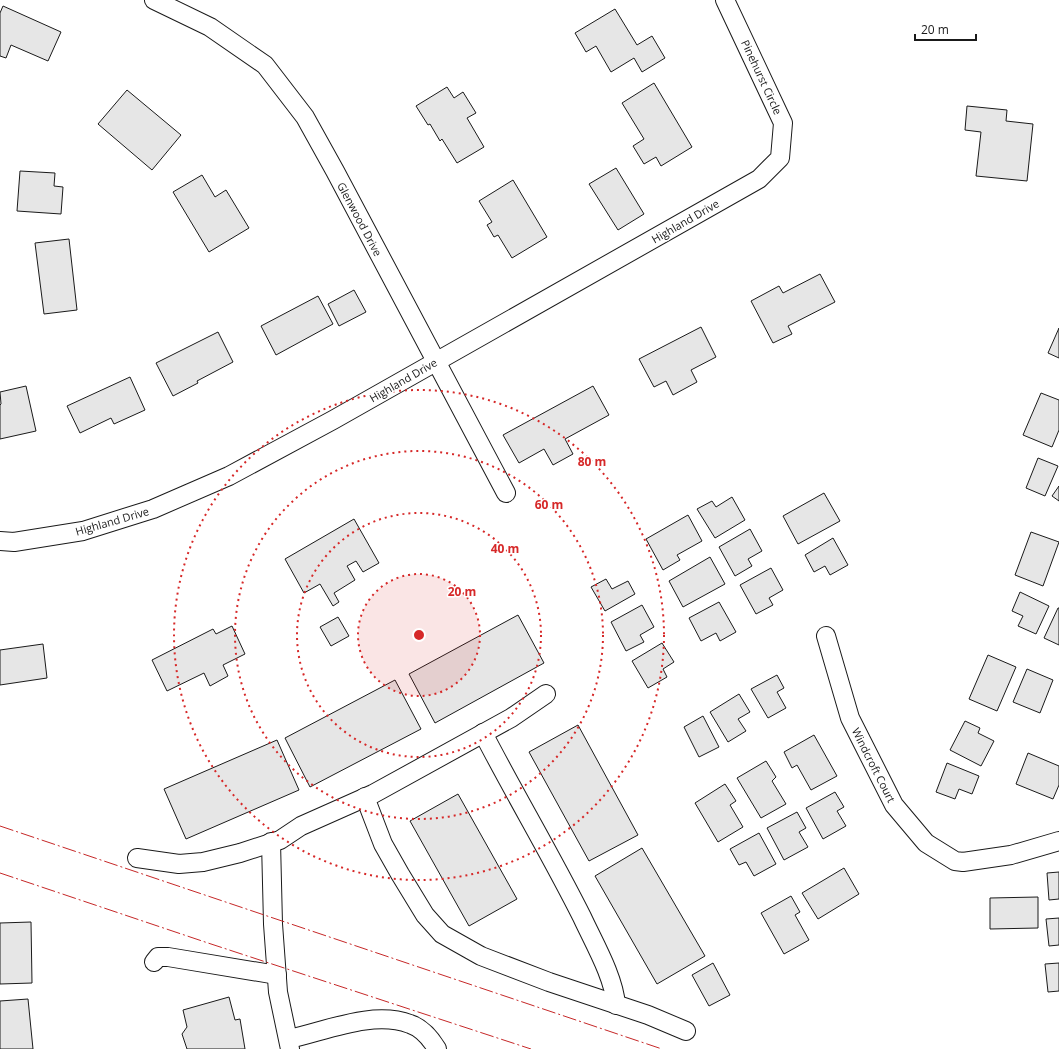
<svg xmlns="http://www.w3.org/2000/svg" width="1059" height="1049" font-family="'Open Sans',sans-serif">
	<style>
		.building { fill: #e6e6e6; stroke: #1a1a1a }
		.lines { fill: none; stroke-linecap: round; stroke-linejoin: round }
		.street-casing { stroke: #1a1a1a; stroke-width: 20 }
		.street { stroke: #fff; stroke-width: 18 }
		.power { stroke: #c62828; stroke-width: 1; stroke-dasharray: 14 3 2 3; stroke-linecap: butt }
		.ring { fill: none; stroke: #d62828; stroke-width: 2; stroke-dasharray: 2 4 }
		.labels { text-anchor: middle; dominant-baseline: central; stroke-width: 3; stroke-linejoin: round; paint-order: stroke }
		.street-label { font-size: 11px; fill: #1a1a1a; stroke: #fff }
		.centre { fill: #d62828; stroke: #fff; stroke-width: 2 }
		.ring-label { font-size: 12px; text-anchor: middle; font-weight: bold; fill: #d62828; stroke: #fff; stroke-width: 3; stroke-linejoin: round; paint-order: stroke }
	</style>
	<rect width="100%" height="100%" fill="#fff"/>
	<g class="building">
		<path d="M3,6l58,26 -13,29 -37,-16 -5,13 -6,-2v-43z"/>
		<path d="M615,9l22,36 15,-9 13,22 -23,14 -8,-14 -23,14 -15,-26 -10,6 -11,-19z"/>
		<path d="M654,83l38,64 -31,19 -5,-9 -12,7 -11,-18 11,-7 -22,-36z"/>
		<path d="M447,87l7,11 9,-6 13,21 -9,5 17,29 -27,16 -15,-24 -2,2 -10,-17 -2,1 -12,-19z"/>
		<path d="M127,90l54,45 -29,35 -54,-46z"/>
		<path d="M967,106l40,4 -1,11 27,3 -6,57 -51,-5 5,-44 -16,-2z"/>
		<path d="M616,168l28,46 -26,16 -29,-46z"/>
		<path d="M20,171l35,2 -1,13 9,1 -2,27 -44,-3z"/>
		<path d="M202,175l13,22 11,-7 23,38 -40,24 -36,-60z"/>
		<path d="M513,180l34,57 -35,21 -14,-23 -4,2 -7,-12 5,-3 -13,-21z"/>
		<path d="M69,239l8,71 -33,4 -9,-71z"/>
		<path d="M820,274l15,28 -47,24 4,8 -19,9 -22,-42 28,-15 4,7z"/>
		<path d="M354,290l12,22 -27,14 -11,-22z"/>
		<path d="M318,296l15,28 -57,31 -15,-29z"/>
		<path d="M701,327l15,30 -25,13 6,12 -24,13 -7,-14 -12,6 -15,-28z"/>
		<path d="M1059,328v30l-11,-5z"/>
		<path d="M218,332l15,30 -36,19 1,2 -25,13 -17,-33z"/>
		<path d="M130,377l15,33 -31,14 -3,-6 -31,15 -13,-27z"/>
		<path d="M26,386l10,45 -36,8v-34l1,-1 -1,-12z"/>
		<path d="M593,386l16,29 -44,24 8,15 -20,11 -9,-16 -25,14 -16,-28z"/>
		<path d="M1041,393l18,7v30l-7,17 -29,-12z"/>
		<path d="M1038,458l20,8 -13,30 -19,-8z"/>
		<path d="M1059,486v15l-7,-5z"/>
		<path d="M824,493l16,28 -42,23 -15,-28z"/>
		<path d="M732,497l13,23 -30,18 -18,-29 15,-8 4,6z"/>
		<path d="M688,515l14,26 -25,14 3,5 -17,10 -17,-31z"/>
		<path d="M354,519l25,44 -16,9 -7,-11 -9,5 8,14 -21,13 5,9 -6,4 -13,-22 -16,9 -19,-34z"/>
		<path d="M750,529l12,22 -14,8 4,7 -17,10 -16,-29z"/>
		<path d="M1031,532l28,10 -16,44 -28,-11z"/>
		<path d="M833,538l15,27 -18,10 -5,-9 -11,6 -9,-17z"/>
		<path d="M710,557l15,27 -42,23 -14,-26z"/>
		<path d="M771,568l12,22 -14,8 4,7 -17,9 -16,-29z"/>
		<path d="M606,579l6,10 16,-8 7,13 -30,17 -14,-24z"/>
		<path d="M1020,592l29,14 -13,28 -18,-8 5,-10 -11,-5z"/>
		<path d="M719,602l17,30 -16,9 -4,-8 -15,8 -12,-23z"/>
		<path d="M642,605l12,22 -14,8 4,7 -18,9 -15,-29z"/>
		<path d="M1058,608h1v37l-15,-7z"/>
		<path d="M518,615l26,48 -109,60 -26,-49z"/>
		<path d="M338,617l11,19 -18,10 -11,-19z"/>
		<path d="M232,626l13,28 -22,11 5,11 -18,10 -6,-13 -37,18 -15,-31 61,-31 3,5z"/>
		<path d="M662,643l12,19 -11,7 4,8 -19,11 -16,-27z"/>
		<path d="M43,644l4,34 -47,7v-35z"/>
		<path d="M988,655l28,12 -19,44 -28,-12z"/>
		<path d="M1027,669l26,11 -13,33 -27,-11z"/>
		<path d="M777,675l7,13 -7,4 9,16 -18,10 -17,-29z"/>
		<path d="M395,680l26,49 -111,58 -25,-49z"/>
		<path d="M739,694l11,18 -12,7 8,12 -18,11 -18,-30z"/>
		<path d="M703,716l16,31 -20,10 -15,-30z"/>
		<path d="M965,721l15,7 -2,5 16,8 -13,25 -31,-16z"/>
		<path d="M578,725l60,110 -49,26 -60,-109z"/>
		<path d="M814,735l23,41 -26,14 -14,-25 -5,3 -8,-16z"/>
		<path d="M277,740l22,50 -113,49 -22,-50z"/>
		<path d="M1028,753l31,13v19l-6,14 -37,-15z"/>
		<path d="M766,761l10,16 -4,4 14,23 -25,14 -24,-40z"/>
		<path d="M947,763l32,13 -7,18 -13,-5 -4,10 -19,-7z"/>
		<path d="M725,784l11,17 -6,4 13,22 -25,15 -23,-39z"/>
		<path d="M835,792l9,15 -7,4 9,15 -23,13 -17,-31z"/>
		<path d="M458,794l59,105 -48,27 -59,-105z"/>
		<path d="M797,812l9,16 -7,4 9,15 -24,13 -17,-32z"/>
		<path d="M759,833l17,31 -22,12 -8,-14 -7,3 -9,-16z"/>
		<path d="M642,848l63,108 -48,28 -62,-108z"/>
		<path d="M844,868l15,26 -41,25 -16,-26z"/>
		<path d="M1059,872v27l-10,1 -2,-27z"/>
		<path d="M791,896l9,16 -5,3 14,25 -25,14 -23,-41z"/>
		<path d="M1038,897v31l-48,1v-31z"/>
		<path d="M1059,918v27l-10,1 -3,-27z"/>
		<path d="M31,922l1,61 -32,1v-61z"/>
		<path d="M713,963l17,32 -21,11 -17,-31z"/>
		<path d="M1059,963v28l-11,1 -3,-28z"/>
		<path d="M229,997l6,23 5,-1 5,30h-58l-5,-15 5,-7 -4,-17z"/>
		<path d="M28,999l5,50h-33v-48z"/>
	</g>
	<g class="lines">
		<g class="street-casing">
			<g id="street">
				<path d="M154,0l56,27 55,38 40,52 30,54 171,322"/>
				<path d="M0,541l14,1 69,-11 70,-22 76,-33 104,-56 426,-241 21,-21 3,-35 -58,-123"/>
				<path d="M826,636l24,82 44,87 32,38 29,18 8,1 48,-7 48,-14"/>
				<path d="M483,733c32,62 68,122 99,184 12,26 32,60 34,88"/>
				<path d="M365,797l18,47 17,30 25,41 17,19 39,22 68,26 99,33 38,16"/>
				<path d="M271,842l2,82 5,68 12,57"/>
				<path d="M137,858l42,6 24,-2 37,-9 40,-13 21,-14 72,-32 138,-76 35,-24"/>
				<path d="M154,962l4,-5h10l109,18"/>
				<path d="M289,1039c37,-8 84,-29 121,-15 12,4 21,15 27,25"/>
			</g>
		</g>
		<use href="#street" class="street"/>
		<g class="power">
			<path d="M0,826l662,223"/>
			<path d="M0,873l208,70 323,106"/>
		</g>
	</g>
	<circle cx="419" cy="635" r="61" fill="#d62828" fill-opacity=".12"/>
	<g class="ring">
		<circle cx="419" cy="635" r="61"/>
		<circle cx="419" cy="635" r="122"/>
		<circle cx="419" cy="635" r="184"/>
		<circle cx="419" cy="635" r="245"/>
	</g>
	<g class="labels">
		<g class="street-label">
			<text transform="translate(762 77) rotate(65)">Pinehurst Circle</text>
			<text transform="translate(360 219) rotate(62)">Glenwood Drive</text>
			<text transform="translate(685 221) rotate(-30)">Highland Drive</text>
			<text transform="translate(403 380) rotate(-30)">Highland Drive</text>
			<text transform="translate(112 521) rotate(-16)">Highland Drive</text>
			<text transform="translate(874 765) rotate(63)">Windcroft Court</text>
		</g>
	</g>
	<circle cx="419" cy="635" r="6" class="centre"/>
	<g class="ring-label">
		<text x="592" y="466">80 m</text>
		<text x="549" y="509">60 m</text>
		<text x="505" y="553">40 m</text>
		<text x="462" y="596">20 m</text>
	</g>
	<path d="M915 34v6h61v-6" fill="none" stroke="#1a1a1a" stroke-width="2"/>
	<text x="921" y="34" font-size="12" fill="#1a1a1a" stroke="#ffffff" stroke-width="3" paint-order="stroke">20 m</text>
</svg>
